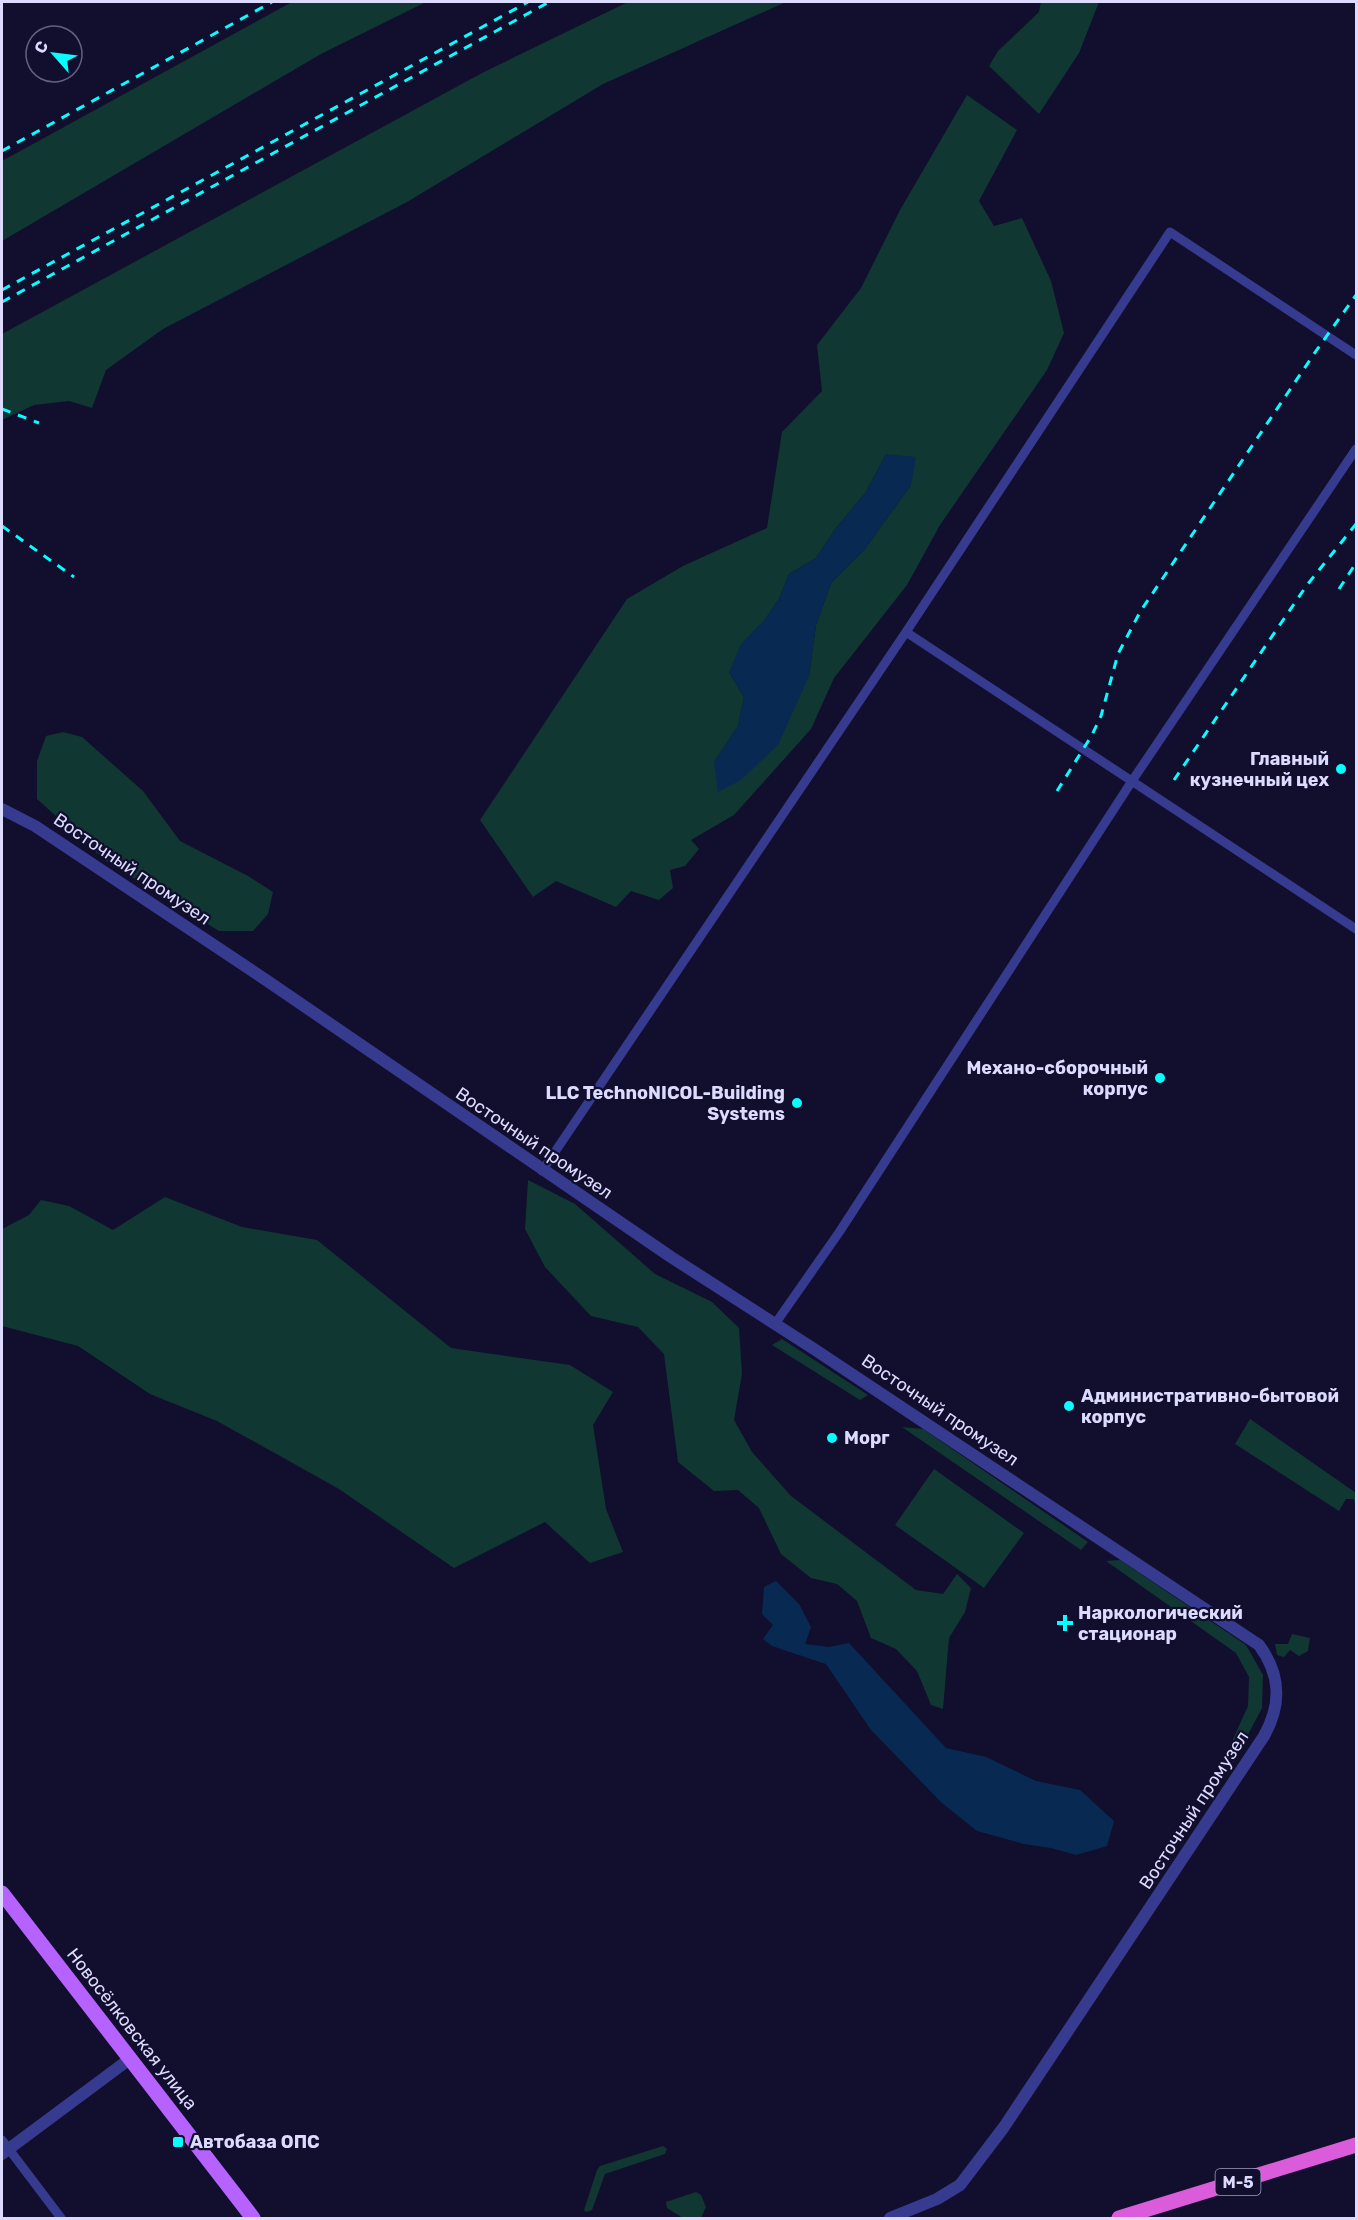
<svg xmlns="http://www.w3.org/2000/svg" width="1358" height="2220" viewBox="0 0 1358 2220" font-family="Rubik,sans-serif">
  <style>
    .green { fill: #113732; fill-rule: evenodd }
    .water { fill: #082a52 }
    .lines { fill: none; stroke-linecap: round; stroke-linejoin: round }
    .minor { stroke: #363b8f; stroke-width: 9 }
    .tertiary { stroke: #363b8f; stroke-width: 12 }
    .primary { stroke: #b662ff; stroke-width: 15 }
    .trunk { stroke: #da5cda; stroke-width: 15 }
    .rail { stroke: #07fdff; stroke-width: 3; stroke-dasharray: 9 8; stroke-linecap: butt }
    .poi-dot { fill: #07fdff; stroke: #110f2d; stroke-width: 2 }
    .labels { text-anchor: middle; stroke-width: 4.5; stroke-linejoin: round; paint-order: stroke }
    .shield { fill: #110f2d; stroke: #9f9ec0; stroke-width: 1.5 }
    .shield-label { font-size: 16px; font-weight: bold; fill: #dcdbff }
    .poi-label { font-size: 18px; font-weight: bold; fill: #dcdbff; stroke: #110f2d; text-anchor: start }
    .street-label { font-size: 18px; fill: #dcdbff; stroke: #110f2d }
  </style>
  <rect width="100%" height="100%" fill="#110f2d"/>
  <path class="green" d="M292 2H426L321 54 2 241V161Z
    M628 2H786L603 84 407 202 163 329 106 370 92 408 69 401 34 405 2 420V334L482 73Z
    M1041 2H1099L1079 53 1039 114 989 66 998 51 1039 12Z
    M967 95 1017 130 979 201 994 226 1022 218 1051 281 1064 333 1047 370 940 525 907 585 834 678 811 729 734 815 691 840 699 849 685 866 670 870 673 888 659 900 631 891 616 907 556 881 533 897 480 820 627 599 683 566 767 528 782 432 822 391 817 345 861 288 900 210ZM886 454 911 485 864 550 831 583 816 625 809 676 799 694 714 762 738 726 744 697 729 672 779 599 789 574 816 558 836 528 866 492Z
    M63 732 82 737 143 791 180 841 248 876 273 892 268 914 253 931H219L106 861 37 799V761L46 736Z
    M528 1180 575 1204 655 1274 712 1302 739 1328 742 1374 734 1420 752 1452 791 1496 916 1590 943 1594 957 1574 971 1588 965 1612 949 1638 943 1709 931 1705 917 1671 896 1649 871 1638 857 1601 837 1584 811 1578 781 1554 759 1508 738 1490 714 1491 678 1462 664 1354 638 1327 591 1316 545 1267 525 1229Z
    M165 1197 242 1227 317 1240 451 1348 570 1365 613 1392 593 1425 606 1509 623 1552 590 1563 545 1522 454 1568 339 1489 217 1421 150 1394 78 1346 2 1326V1229L29 1215 41 1200 69 1206 113 1230Z
    M782 1339 868 1395 860 1400 772 1345Z
    M1250 1419 1356 1493V1508L1354 1499H1346L1339 1511 1235 1444Z
    M902 1427 923 1429 1088 1542 1081 1550Z
    M934 1469 1024 1533 984 1588 895 1525Z
    M1120 1560 1246 1645 1263 1675 1262 1708 1233 1763V1739L1248 1706 1249 1677 1236 1653 1106 1561Z
    M1292 1634 1310 1638 1308 1651 1299 1656 1290 1650 1284 1657 1277 1655 1275 1644H1288Z
    M663 2146 667 2149 665 2154 605 2174 592 2210 586 2212 584 2210 597 2170 600 2166Z
    M696 2192 701 2195 706 2207 701 2218H683L667 2208 666 2202Z"/>
  <path class="water" d="M886 454 916 457 911 485 864 550 831 583 816 625 809 676 778 745 741 780 718 792 714 762 738 726 744 697 729 672 741 644 765 619 779 599 789 574 816 558 836 528 866 492Z
    M776 1581 799 1604 811 1627 805 1644 829 1647 849 1643 946 1748 986 1757 1036 1781 1080 1790 1114 1821 1107 1846 1076 1855 1051 1848 1024 1844 977 1831 942 1803 871 1730 826 1664 772 1646 763 1639 773 1625 762 1614 764 1587Z"/>
  <g class="lines">
    <path class="minor" d="M906 632 1356 929
      M542 1171 906 632 1170 232 1356 355
      M775 1324 840 1231 1132 781 1356 449
      M2 2140 61 2218"/>
    <path class="tertiary" d="M2 809 35 826 266 980 671 1257 814 1349 1259 1645C1281 1675 1282 1704 1264 1736L1004 2127 960 2185 937 2199 890 2218
      M2 2154 131 2058"/>
    <path class="primary" d="M2 1893 253 2218"/>
    <path class="trunk" d="M1119 2218 1356 2145"/>
    <path class="rail" d="M2 151 272 2
      M2 290 528 2
      M2 302 549 2
      M2 409 39 423
      M2 526 74 577
      M1339 589 1356 563
      M1174 780 1307 585 1356 524
      M1057 791 1092 735 1101 716 1118 654 1140 612 1316 351 1356 295"/>
  </g>
  <g class="poi-dot">
    <circle cx="1341" cy="769" r="6"/>
    <circle cx="1160" cy="1078" r="6"/>
    <circle cx="797" cy="1103" r="6"/>
    <circle cx="1069" cy="1406" r="6"/>
    <circle cx="832" cy="1438" r="6"/>
    <path d="M1062 1614h6v6h6v6h-6v6h-6v-6h-6v-6h6z"/>
    <rect x="172" y="2136" width="12" height="12" rx="3"/>
  </g>
  <g class="labels">
    <rect class="shield" x="1215.5" y="2169" width="45" height="26" rx="4.5"/>
    <g class="shield-label">
      <text x="1238" y="2188">М-5</text>
    </g>
    <g class="poi-label">
      <text x="1329" y="765" text-anchor="end">Главный<tspan x="1329" dy="21">кузнечный цех</tspan></text>
      <text x="1148" y="1074" text-anchor="end">Механо-сборочный<tspan x="1148" dy="21">корпус</tspan></text>
      <text x="785" y="1099" text-anchor="end">LLC TechnoNICOL-Building<tspan x="785" dy="21">Systems</tspan></text>
      <text x="1081" y="1402">Административно-бытовой<tspan x="1081" dy="21">корпус</tspan></text>
      <text x="844" y="1444">Морг</text>
      <text x="1078" y="1619">Наркологический<tspan x="1078" dy="21">стационар</tspan></text>
      <text x="190" y="2148">Автобаза ОПС</text>
    </g>
    <g class="street-label">
      <text transform="translate(132 869) rotate(34)" y="6">Восточный промузел</text>
      <text transform="translate(534 1143) rotate(34)" y="6">Восточный промузел</text>
      <text transform="translate(940 1410) rotate(34)" y="6">Восточный промузел</text>
      <text transform="translate(1194 1810) rotate(-57)" y="6">Восточный промузел</text>
      <text transform="translate(132 2029) rotate(52)" y="6">Новосёлковская улица</text>
    </g>
  </g>
  <rect width="1358" height="2220" fill="none" stroke="#dcdbff" stroke-width="6"/>
  <g transform="translate(54 54) rotate(298)"><circle r="28" fill="#110f2d" stroke="#626181" stroke-width="1.5"/>
  <path d="M0-4.5L10 22L0 15L-10 22Z" fill="#07fdff"/>
  <text y="-9" font-size="16" font-weight="bold" text-anchor="middle" fill="#dcdbff">С</text>
  </g>
</svg>
